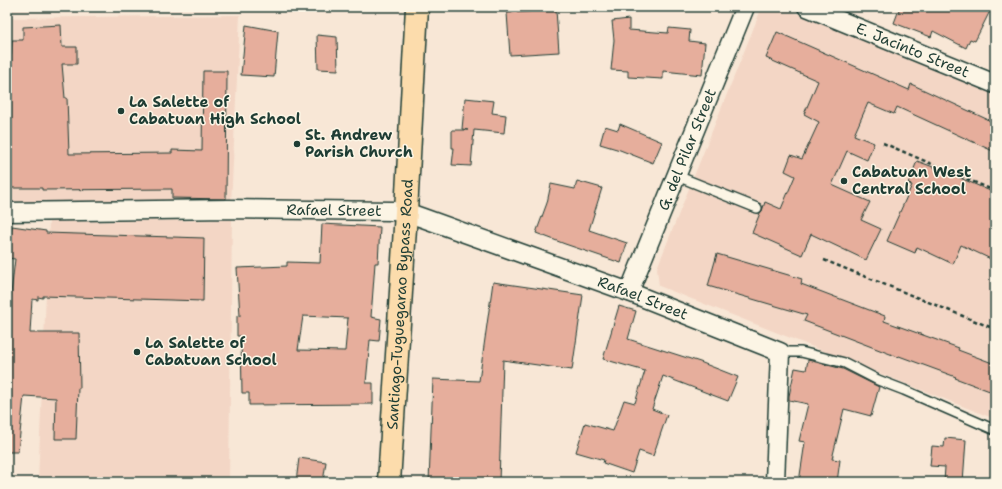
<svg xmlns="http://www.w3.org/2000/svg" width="1002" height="489" viewBox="0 0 1002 489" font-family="'Shantell Sans',sans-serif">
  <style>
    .built { fill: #f3d6c5 }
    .building { fill: #e6ae9c; stroke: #1f3d34; fill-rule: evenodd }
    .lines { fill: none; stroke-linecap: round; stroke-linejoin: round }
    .service-casing { stroke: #1f3d34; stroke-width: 12 }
    .minor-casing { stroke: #1f3d34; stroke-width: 21 }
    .trunk-casing { stroke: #1f3d34; stroke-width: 25 }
    .path { stroke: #1f3d34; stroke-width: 2.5; stroke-dasharray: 4 3; stroke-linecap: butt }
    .service { stroke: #fcf5e5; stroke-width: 9 }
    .minor { stroke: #fcf5e5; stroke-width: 18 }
    .trunk { stroke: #fcdcac; stroke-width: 22 }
    .poi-dot { fill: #1f3d34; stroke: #fcf5e5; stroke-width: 1.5 }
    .labels { text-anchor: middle; stroke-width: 3; stroke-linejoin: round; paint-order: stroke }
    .street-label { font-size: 15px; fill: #1f3d34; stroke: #fcf5e5 }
    .poi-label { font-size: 15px; font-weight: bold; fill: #1f3d34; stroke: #fcf5e5; text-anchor: start }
  </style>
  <rect width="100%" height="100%" fill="#f8e7d6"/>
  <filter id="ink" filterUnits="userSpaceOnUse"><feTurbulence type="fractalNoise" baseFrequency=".025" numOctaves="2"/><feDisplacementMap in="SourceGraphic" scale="8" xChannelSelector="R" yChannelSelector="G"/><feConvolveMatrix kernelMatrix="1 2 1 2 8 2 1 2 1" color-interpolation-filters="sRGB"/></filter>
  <g filter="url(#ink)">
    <path class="built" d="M762 7H781L995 93V419L659 286 657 268Z
      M240 15 231 204 7 205V18Z
      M232 220 229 482H38L49 222Z"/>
    <path class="building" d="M900 7H992L975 41 970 39 966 48 933 31 931 37 894 23Z
      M556 10 559 52 510 55 507 13Z
      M629 19V30L668 33 669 28 690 30 689 41 705 43 702 75 663 71V79L628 77V71L611 70 614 40 612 21Z
      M61 25 62 47H77V64H62L65 98H67L69 154 172 153V150L202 151 203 71H227L226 199 172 198V189L42 190V188H7V55H11L12 40H23V27Z
      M246 25 278 31 274 77 241 75Z
      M777 32 909 90 911 84 995 123V152L897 107 894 114 868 103 854 135 874 143 867 160 847 151 832 185 870 202 861 220 881 229 866 260 811 234 802 255 752 233 760 213 762 211 765 202 781 209 795 176 785 171 791 155 802 159 819 122 804 114 818 81 766 58Z
      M317 35 337 37 338 70 318 69Z
      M465 98 494 101 492 113 506 115 504 133 474 130 471 166 452 165 454 148H452V130H468L462 129Z
      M620 124 662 142 653 163 620 150 600 144 605 126 618 130Z
      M917 161 944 171 995 193V261L961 245 953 264 917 247 915 253 887 241 912 185 908 184Z
      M577 181 602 188 589 230 627 243 621 263 565 244 536 233 547 203 551 184 575 189Z
      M322 224 380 227 378 263H375L371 317 381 319 379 341 370 340 366 383H373V404L249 405V393H242L241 336H237V316H240L237 268 287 266V262L320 263ZM303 316 348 318 345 351 298 350Z
      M12 226 46 231V233L204 238 203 301 43 296V298L38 297V300L32 299 30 333H79L80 388H78L76 439H55L56 398 24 396 18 452H7V302H10L15 259 7 258Z
      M717 254 802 279 801 284 885 316 884 321 959 348 958 350 995 364V393L955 378 956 377 899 356 898 357 804 321 807 315 708 286Z
      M493 282 583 295 572 370 503 360 499 482H429L433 379 479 381Z
      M619 306 636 311 628 339 700 362 738 377 728 401 663 376 652 409 667 415 653 456 639 451 632 473 603 463 604 460 576 452 585 423 613 431 624 400 635 403 645 371 603 359Z
      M808 360 843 369 879 387 871 416 844 409 832 459 840 460 837 482H799L805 442 799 441 808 404 789 400V396L795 368 806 370Z
      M945 438 966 440 963 482H944L945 467 930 466 932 446 944 447Z
      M299 458 326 462 323 482H296Z"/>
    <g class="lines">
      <g class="service-casing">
        <path id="service" d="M677 176 757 208
          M780 352H801L845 363 878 380 904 390 995 430"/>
      </g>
      <g class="minor-casing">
        <g id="minor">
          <path id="s1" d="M807 7 995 84"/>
          <path id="s2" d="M7 212 229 209 393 211 406 212 423 218 629 292 780 352 775 482"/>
          <path id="s3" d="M629 292 745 7"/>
        </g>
      </g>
      <g class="trunk-casing">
        <g id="trunk">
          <path id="s4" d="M389 482 406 212 417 7"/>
        </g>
      </g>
      <path class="path" d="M883 143 995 191
        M824 260 995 329"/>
      <use href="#service" class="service"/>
      <use href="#minor" class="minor"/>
      <use href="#trunk" class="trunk"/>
    </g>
  </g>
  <g class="poi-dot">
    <circle cx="121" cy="111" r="4"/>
    <circle cx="297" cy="144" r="4"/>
    <circle cx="844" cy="181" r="4"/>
    <circle cx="137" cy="352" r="4"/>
  </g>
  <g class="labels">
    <g class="street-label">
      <text dy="5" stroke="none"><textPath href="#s1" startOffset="114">E. Jacinto Street</textPath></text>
      <text dy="5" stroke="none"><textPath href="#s3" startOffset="154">G. del Pilar Street</textPath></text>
      <text dy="5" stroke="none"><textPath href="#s2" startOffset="327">Rafael Street</textPath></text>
      <text dy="5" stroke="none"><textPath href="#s2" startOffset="651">Rafael Street</textPath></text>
      <text dy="5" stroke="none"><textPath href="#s4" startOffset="178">Santiago-Tuguegarao Bypass Road</textPath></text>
    </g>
    <g class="poi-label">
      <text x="129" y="107">La Salette of<tspan x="129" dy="17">Cabatuan High School</tspan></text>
      <text x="305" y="140">St. Andrew<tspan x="305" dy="17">Parish Church</tspan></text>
      <text x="852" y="177">Cabatuan West<tspan x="852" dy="17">Central School</tspan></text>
      <text x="145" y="348">La Salette of<tspan x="145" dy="17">Cabatuan School</tspan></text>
    </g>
  </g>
  <rect width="1002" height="489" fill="none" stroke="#fcf5e5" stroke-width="24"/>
  <rect x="12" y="12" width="978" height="465" fill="none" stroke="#1f3d34" stroke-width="1.5" filter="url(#ink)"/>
</svg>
